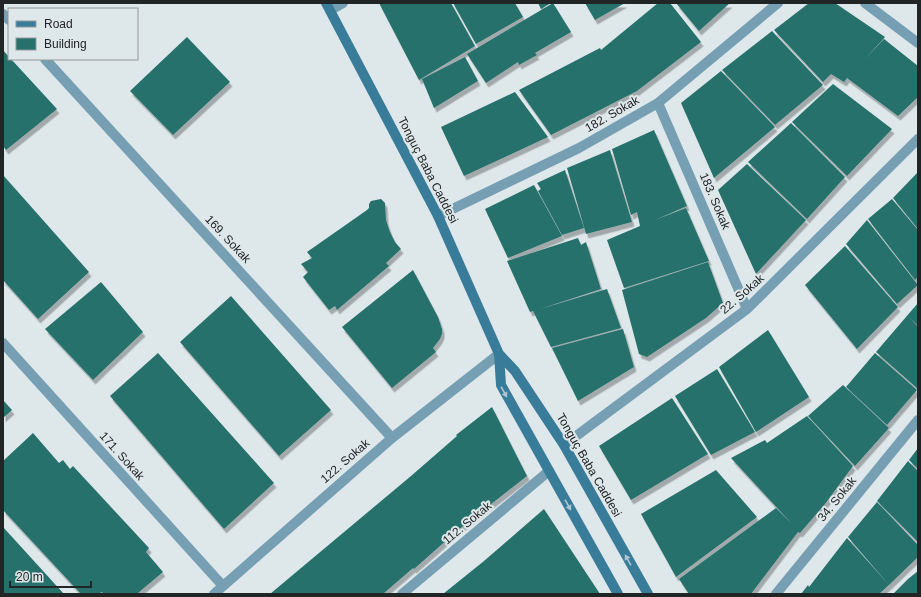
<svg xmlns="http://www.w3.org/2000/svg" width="921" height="597" viewBox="0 0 921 597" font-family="Arial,sans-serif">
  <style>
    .building { fill: #27716c; filter: url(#shadow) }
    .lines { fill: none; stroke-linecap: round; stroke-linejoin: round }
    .street { stroke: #769fb3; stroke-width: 10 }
    .secondary { stroke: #397c9a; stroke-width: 10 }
    .oneway { fill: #acc7d1 }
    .labels { text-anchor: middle; stroke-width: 4; stroke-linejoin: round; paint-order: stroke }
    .street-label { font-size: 12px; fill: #222526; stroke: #dee7e9 }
  </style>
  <defs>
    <filter id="shadow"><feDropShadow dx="2.5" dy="4.5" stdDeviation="0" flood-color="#0004"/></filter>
  </defs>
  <rect width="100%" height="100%" fill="#dee7e9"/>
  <path class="building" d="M379 3H451L475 46 419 80Z
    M453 3H515L523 17 476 44Z
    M538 3H551L541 9Z
    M553 3 571 32 535 53 537 55 519 65 518 62 486 83 467 54Z
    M585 3H625L595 20Z
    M658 3H670L701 42 637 91 551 135 519 90 600 48 601 50Z
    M676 3H730L699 31Z
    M809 3H835L885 37 864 60 884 39 918 66V97L898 116 847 78 844 82 831 74 823 82 774 30Z
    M772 31 823 85 775 125 722 70Z
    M187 37 230 82 173 135 130 91Z
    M3 50 9 57V59H11L57 109 6 150 3 146Z
    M465 57 478 81 434 108 422 79Z
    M721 71 775 127 714 178 681 103Z
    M833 84 892 129 847 176 792 122Z
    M515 92 548 137 464 176 441 127Z
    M791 123 845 177 807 219 748 162Z
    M654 130 687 206 655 220 686 208 709 261 624 288 607 240 640 226 637 212 631 215 612 149Z
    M610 150 632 222 586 234 567 168Z
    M747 164 806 220 756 274 718 190Z
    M565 170 584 228 562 235 538 191 541 189 537 183Z
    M918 172V229L893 198Z
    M3 175 89 272 38 319 3 280Z
    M534 185 562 236 508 258 485 209Z
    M381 199 385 203 386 220 390 232 395 242 401 249 386 263 389 266 337 310 335 306 329 310 303 277 308 272 301 264 312 258 307 252 367 210 369 208V204L371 201Z
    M892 199 918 230V277L915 280 868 219Z
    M867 220 918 285 897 304 846 244Z
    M578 238 581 245 586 242 601 289 540 309 607 289 621 328 551 347 533 311 530 312 507 261Z
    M845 246 898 307 857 349 805 285Z
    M708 262 723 303 706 318 647 357 639 354 622 290Z
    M413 270 438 317 442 329V334L440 339 433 348 436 352 392 388 342 327Z
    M101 282 143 332 93 380 45 329Z
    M231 296 331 410 279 456 180 342Z
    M918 303V326L909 317 918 327V389L876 352Z
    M623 329 634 367 578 401 552 348Z
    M768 330 809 397 756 432 719 367Z
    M158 353 274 483 224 529 110 396Z
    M875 353 917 390 887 425 846 387Z
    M717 369 755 432 711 455 675 396Z
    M843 385 889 428 855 466 808 416Z
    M672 398 708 454 631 500 599 446Z
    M3 400 12 410 3 418Z
    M492 407 527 476 458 530 414 569 413 568 383 594H270L411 476 457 436 456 435Z
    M807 416 853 466 825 504 800 533 798 532 751 594H689L679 579 776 508 792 524 731 458 765 440 767 443Z
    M33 433 59 463 63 460 70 469 73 466 149 548 146 552 163 572 138 593 139 594H104L102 592 97 594H81L3 510V461Z
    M918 448V469L909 460Z
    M908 461 918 471V542L877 501Z
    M716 470 757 517 676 577 641 514Z
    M877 502 918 545V557L889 585 848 537Z
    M544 509 600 594H443L484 561Z
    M3 527 64 594H3Z
    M847 538 889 585 879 594H801L808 585 809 587Z
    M918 571V594H893L908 579Z"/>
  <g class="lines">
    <path class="street" d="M865 3 918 43
      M331 10 343 3
      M3 14 9 20
      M45 59 392 438
      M658 103 747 309
      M438 216 579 148 658 103 778 3
      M3 343 223 586
      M564 445 747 309 918 139
      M214 594 392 438 499 354
      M402 594 549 471
      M776 594 918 420"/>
    <path class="secondary" d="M326 3 438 216 499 354 515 371 564 445 648 594
      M499 354 501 385 618 594"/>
  </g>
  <defs><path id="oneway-solid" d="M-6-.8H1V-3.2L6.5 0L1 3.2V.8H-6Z"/></defs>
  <g class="oneway">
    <use href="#oneway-solid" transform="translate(504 392) rotate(61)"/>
    <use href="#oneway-solid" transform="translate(568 505) rotate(61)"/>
    <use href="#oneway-solid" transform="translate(628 560) rotate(-119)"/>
  </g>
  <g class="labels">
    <g class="street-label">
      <text transform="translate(612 114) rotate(-30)" y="4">182. Sokak</text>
      <text transform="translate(428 170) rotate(63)" y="4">Tonguç Baba Caddesi</text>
      <text transform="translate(715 201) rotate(67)" y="4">183. Sokak</text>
      <text transform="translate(228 239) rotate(47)" y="4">169. Sokak</text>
      <text transform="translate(742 294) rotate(-41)" y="4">22. Sokak</text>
      <text transform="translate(122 456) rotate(48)" y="4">171. Sokak</text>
      <text transform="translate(345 461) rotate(-41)" y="4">122. Sokak</text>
      <text transform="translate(589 465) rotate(60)" y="4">Tonguç Baba Caddesi</text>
      <text transform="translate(837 499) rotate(-51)" y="4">34. Sokak</text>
      <text transform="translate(467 523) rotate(-40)" y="4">112. Sokak</text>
    </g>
  </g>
  <rect width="921" height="597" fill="none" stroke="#222526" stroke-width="8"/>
  <rect x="8" y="8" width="130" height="52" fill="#dee7e9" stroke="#93999b"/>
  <rect x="16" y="21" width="20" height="6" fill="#397c9a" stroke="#93999b"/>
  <text x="44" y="28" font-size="12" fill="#222526">Road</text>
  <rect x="16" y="38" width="20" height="12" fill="#27716c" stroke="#93999b"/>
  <text x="44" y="48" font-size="12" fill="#222526">Building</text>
  <path d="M10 581v6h81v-6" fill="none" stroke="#222526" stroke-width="2"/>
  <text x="16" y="581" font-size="12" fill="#222526" stroke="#dee7e9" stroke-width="3" paint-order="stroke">20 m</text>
</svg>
